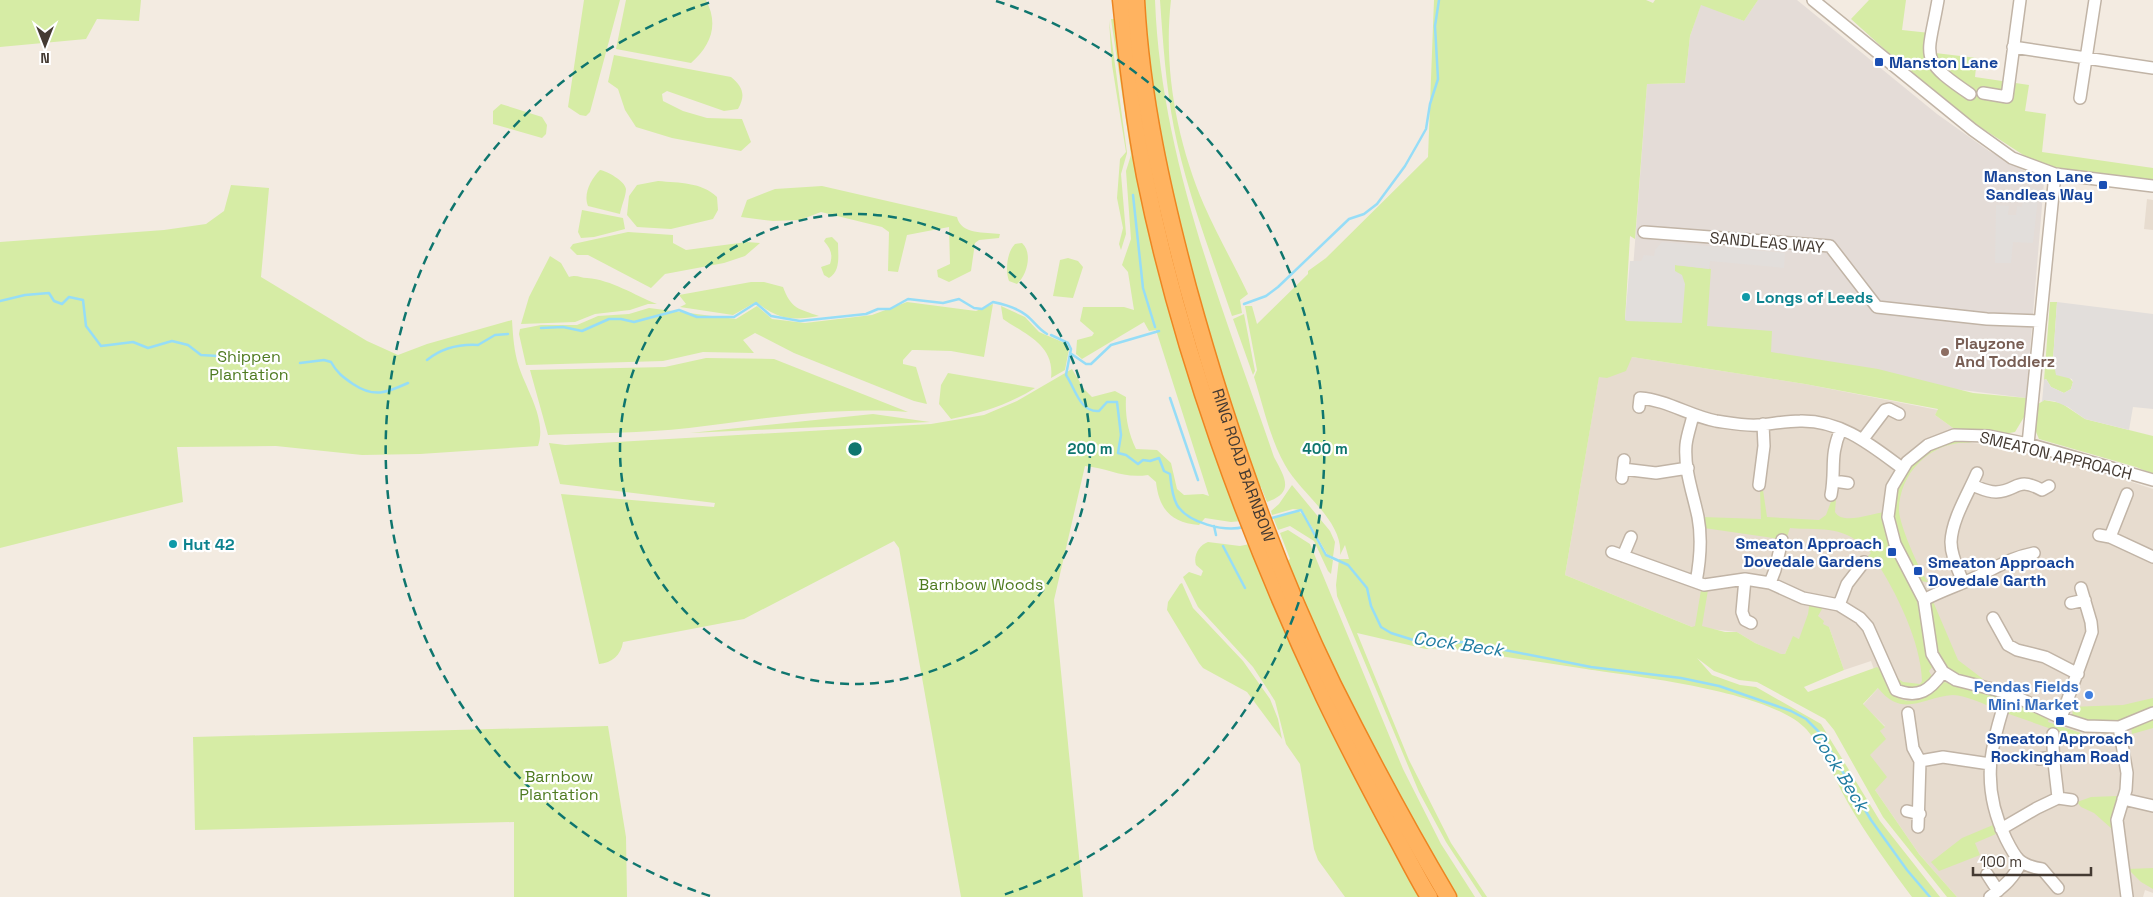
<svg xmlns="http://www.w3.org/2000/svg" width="2153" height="897" viewBox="0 0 2153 897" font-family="'Space Grotesk',sans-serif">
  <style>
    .residential { fill: #e7dccf }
    .industrial { fill: #e4dcd7 }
    .green { fill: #d6eca5 }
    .parking { fill: #e2dedb }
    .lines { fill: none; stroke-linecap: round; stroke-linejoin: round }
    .stream { stroke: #96ddf7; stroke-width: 2.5 }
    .minor-casing { stroke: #c1b4a6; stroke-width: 14 }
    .highway-casing { stroke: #ed8521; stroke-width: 19 }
    .minor { stroke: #fff; stroke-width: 11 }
    .highway { stroke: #ffb360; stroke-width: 16 }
    .ring { fill: none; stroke: #0f766e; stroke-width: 2.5; stroke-dasharray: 9 6 }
    .transit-dot { fill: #1a4fb4; stroke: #fff; stroke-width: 2 }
    .culture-dot { fill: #0f9aa8; stroke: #fff; stroke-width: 2 }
    .education-dot { fill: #8d6e63; stroke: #fff; stroke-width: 2 }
    .shop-dot { fill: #3f7fe0; stroke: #fff; stroke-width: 2 }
    .labels { text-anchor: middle; stroke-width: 4.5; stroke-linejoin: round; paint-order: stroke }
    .transit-label { font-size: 16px; font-weight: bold; fill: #164399; stroke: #fff; text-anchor: start }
    .street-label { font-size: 16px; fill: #443a32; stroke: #fff }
    .culture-label { font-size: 16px; font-weight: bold; fill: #0d838f; stroke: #fff; text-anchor: start }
    .education-label { font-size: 16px; font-weight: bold; fill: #785e54; stroke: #fff; text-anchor: start }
    .park-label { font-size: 16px; fill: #4f7b20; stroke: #fff }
    .shop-label { font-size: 16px; font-weight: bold; fill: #366cbe; stroke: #fff; text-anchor: end }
    .water-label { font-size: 18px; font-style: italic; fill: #1f7ca1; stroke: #fff }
    .centre { fill: #0f766e; stroke: #fff; stroke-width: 2.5 }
    .ring-label { font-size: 15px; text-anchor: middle; font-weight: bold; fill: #0f766e; stroke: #fff; stroke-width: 4.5; stroke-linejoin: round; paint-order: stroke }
  </style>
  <rect width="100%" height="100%" fill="#f3ebe1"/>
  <path class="residential" d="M2147 199 2153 200V230L2144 229Z
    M1632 357 1805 384 1938 410 1935 415 1953 428 1960 442 1984 444 2053 459 2095 470 2153 489V893L2145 890 2143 897H1957L1919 854 1875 790 1869 755 1880 731 1885 726 1863 705 1880 686 1871 661 1844 670 1829 627 1799 639 1793 637 1785 654H1780L1755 643 1737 632 1692 627 1565 575 1599 376Z"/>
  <path class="industrial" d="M1758 0H1797L1937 114 1989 151 2044 182 2026 398 1627 348 1647 84 1685 83 1690 36 1701 4 1744 21Z"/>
  <path class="green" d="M0 0H141L139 21 97 19 86 39 0 47Z
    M584 0H620L590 112 586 116 580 115 568 107Z
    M626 0H706C719 25 711 45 691 63L616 49Z
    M1140 0H1155C1161 160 1223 308 1274 457 1285 478 1295 492 1267 502L1261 487 1257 488 1202 324 1161 161Z
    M1160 0H1171C1163 68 1177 142 1204 205 1217 235 1234 264 1248 294L1240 300 1242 313 1232 316C1211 254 1187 193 1174 128 1166 86 1163 43 1160 0Z
    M1434 0H1646L1653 3 1655 0H1758L1744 21 1701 5 1690 36 1685 83 1647 84 1635 239 1630 236 1625 320 1675 271V265L1711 269 1707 326 1772 331 1771 352 1878 369 1973 393 2026 398 2024 417 2015 432 2004 434 1953 428 1935 415 1938 409 1805 384 1632 357 1626 371 1607 378 1599 377 1565 575 1692 627 1695 626 1702 584H1709L1702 626 1725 632H1737L1755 643 1781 654H1785L1793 636 1799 639 1808 614 1810 600 1826 602 1818 616 1824 621 1823 624 1829 627 1844 670 1804 687 1808 692 1877 667C1891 676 1887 709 1921 699 1931 696 1935 686 1944 682L1993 693 1999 702 1997 709C1985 705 1966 695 1953 695 1922 697 1903 719 1878 688L1863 704 1885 727 1880 731 1886 739 1870 755 1887 777 1875 790 1919 854 1957 897H1947L1883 817 1834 730 1825 719 1757 682 1739 680 1714 671 1697 658 1712 675 1740 685 1756 687 1821 724 1880 821 1940 897H1912C1889 866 1867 836 1848 803 1834 779 1825 751 1807 730 1772 691 1638 677 1586 669 1540 662 1494 655 1447 648L1426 649 1357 633 1409 760 1451 843 1487 897H1482L1446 842 1419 792 1337 596 1336 585 1339 559H1349L1345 545 1340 555C1344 521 1300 493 1285 465 1270 439 1263 405 1254 377L1257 370 1245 306H1252L1257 324 1308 274V271L1326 258 1428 157Z
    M1869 0H1906L1902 30 1930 33 1927 52 1977 58 1975 77 2029 85 2025 111 2046 114 2042 152 2153 168V181L2067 171 2028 158 1977 125 1914 76 1851 19Z
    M1111 19H1115L1241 521 1231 522 1205 518 1199 525C1171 523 1159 509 1156 482L1148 475C1123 479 1108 468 1085 466L1054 600 1083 897H961L899 548 894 541 744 619 623 642C621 655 612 663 599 664L561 494 714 507 715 503 560 484 549 443 565 445 931 424 984 415 1017 401 1072 369 1084 389 1092 397 1115 391 1126 397C1125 416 1128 432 1136 449L1157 450 1171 463 1177 489 1184 495 1203 494 1209 496 1156 330 1149 331 1144 322 1082 359 1076 354 1077 340 1092 336 1094 333 1080 321 1083 307H1124L1134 310 1128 272 1122 265 1131 239 1126 171 1131 155Z
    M1109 20 1127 153 1121 174 1126 234 1121 250 1119 244 1123 228 1117 198 1120 159 1126 152 1112 65Z
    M614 55 731 77C743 87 746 95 738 109L724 111 667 91 662 94 663 101 683 111 707 118 742 119 751 142 741 151 672 138 636 127 625 110 618 89 608 82Z
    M501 104 542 117 547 125 546 134 542 138 493 124V111Z
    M600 170C607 171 625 181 626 189 626 196 621 207 620 214L588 206C583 194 591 179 600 170Z
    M658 181C680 183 701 182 717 197L718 210 713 219 671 229 637 227 627 215 629 196 637 185Z
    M231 185 269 188 261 277 367 341 398 355 427 344 512 320C513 336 514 352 519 367 527 391 547 420 538 446L420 454 362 455 276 446 177 447 183 502 0 548V242L164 230 206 224 224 211Z
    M822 186 957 217C961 235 985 232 1000 234L999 238 979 240 975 243 971 271 949 282 938 277 937 270 950 264 949 227 907 235 898 272 888 271 889 232 882 227 821 212 800 220 773 221 741 217 747 200 775 189Z
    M582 210 623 218 625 229 594 237 581 238 578 232Z
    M628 232 673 235V243L686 250 747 242 760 243 745 256 724 263 665 274 651 288 588 255H577L570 248 573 244Z
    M832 237 838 243C838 255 841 271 829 278L824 275 821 267 830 264C833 255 831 249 824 241L826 238Z
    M1022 243C1033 253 1027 275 1017 284L1009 281C1005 270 1007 252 1015 244Z
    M550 256 561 263 569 277C577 274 580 278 587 278 612 280 634 295 657 304H648L630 310 595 314 575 322 521 324 529 297Z
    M1068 258 1078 261 1083 267 1073 298 1053 296 1060 260Z
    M751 282H764L783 287C791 309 799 309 819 316 791 321 778 319 756 302L733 315 680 307 686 304 679 295Z
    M907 302 976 311 993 304 984 357 951 351 917 350H912L903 360V364L916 367 927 404 914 401 794 353 755 333 743 340 754 353 703 352 663 361 526 365 519 334 520 329 541 325H577L598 316 629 314 649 308 736 319 757 306 772 319 805 323 872 315Z
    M2050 302H2057L2053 360 2073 382 2071 389 2064 393 2051 387 2046 379 2044 380Z
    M1001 306 1025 317 1039 332 1067 344 1069 349 1065 370 1051 378C1055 345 1026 335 1003 319Z
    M1244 314 1255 371 1253 375 1233 319Z
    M706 358 774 359 908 412C834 406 762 419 689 428 642 433 595 433 548 435L530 370 665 367Z
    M948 373 1035 388C1008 405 982 413 951 419L939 404 941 385Z
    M2044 400 2061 403 2085 419 2153 436V474L2136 467 2039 439 2034 427 2037 405Z
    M873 414 930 422 690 433Z
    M1959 439 1972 443C1934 439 1899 471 1899 510 1899 524 1919 570 1928 582L1919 581C1910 563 1896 545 1892 525 1887 499 1904 458 1930 447 1939 443 1950 441 1959 439Z
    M1292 485 1330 531 1335 542 1333 557 1327 554 1302 510 1293 509 1272 515 1271 511 1279 504Z
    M1760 489 1763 490 1767 517 1819 520 1826 515 1832 499H1836L1835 512C1842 525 1871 514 1884 512L1916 595 1927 655 1932 667 1929 671 1932 677 1924 688 1903 690 1893 675 1903 682 1920 684 1922 681C1921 642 1896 591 1874 558L1869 563 1865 559 1871 553C1843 524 1826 531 1790 528L1786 540 1704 528 1702 517 1761 519Z
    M1297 511C1312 515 1315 552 1333 560L1331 574 1328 571 1314 541 1290 526 1278 530 1273 517Z
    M1288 530 1310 544 1403 769 1441 844 1475 897H1453L1332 669 1287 561 1290 559 1280 533Z
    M1208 542 1240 546 1250 544 1342 753 1350 757 1427 897H1345L1318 860 1314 849 1300 764 1286 744 1275 701 1253 667 1198 607 1183 577 1189 572 1201 576 1203 571 1196 565C1193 556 1199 545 1208 542Z
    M1182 583 1193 608 1243 661 1270 699 1278 719 1282 739 1247 692 1203 668 1199 663 1167 610 1168 602 1180 584Z
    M1932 599 1958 660 1983 679C1931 681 1935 645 1929 605Z
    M2153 698V707C2127 721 2101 728 2072 716L2073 710 2069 707 2123 705Z
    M2020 702 2050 716 2048 722 2081 733 2080 739 2006 713 2008 707Z
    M2153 717V728L2132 734 2131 727Z
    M608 726 626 837 627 897H514V822L195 830 193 737Z
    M2118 796 2113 812 2112 829 2094 813 2081 807 2077 802 2091 797Z
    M1993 825 1996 834 1975 843 1980 855 1939 871 1931 862 1962 838Z
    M2153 868V889L2141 882 2128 869Z"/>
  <path class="parking" d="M2024 187 2039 189 2033 243 2013 242 2011 263H1995L1996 205 2009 206 2008 215H2016L2017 206 2022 207Z
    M1662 242 1785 253 1784 268 1710 261 1709 269 1675 265V271L1682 275 1685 284 1682 323 1627 321 1625 320 1630 261H1641L1644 255 1654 256 1655 250Z
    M2057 302 2153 314V409L2133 407 2129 430 2085 419 2068 407 2054 401 2044 400 2042 402 2044 380 2046 379 2051 387 2064 393 2071 389 2073 382 2072 379 2056 375 2053 360Z"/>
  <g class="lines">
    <path class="stream" d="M1133 195 1143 288 1155 327
      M0 301 25 295 49 293 54 301 62 304 69 297 83 300 86 326 101 346 133 342 148 348 172 341 188 345 201 355 252 358
      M1244 304 1266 296 1278 287 1349 219 1364 214 1377 204 1405 166 1417 145 1426 129 1430 104 1438 79 1435 26 1439 0
      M541 328 563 327 582 331 609 319H621L634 322 679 310 697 317H734L756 303 771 316 800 321 866 314 878 309H890L908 299 943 303 959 299 974 308 982 309 993 302C1003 304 1017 308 1026 315 1034 321 1038 329 1047 334
      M1051 335 1068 343 1071 349 1066 375C1075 388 1080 413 1099 411L1107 402H1117L1121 435 1118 453 1126 455 1138 464 1143 460 1150 461 1159 458 1164 471 1170 474C1171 484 1172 496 1177 505 1188 523 1224 532 1244 527
      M1070 353 1086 364H1091L1111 345 1159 331
      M427 360C442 348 460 344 478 345L495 335 508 334
      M300 363 324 360 331 362C337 373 343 377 353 384 374 398 386 393 408 383
      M1170 398 1198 480
      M1268 519 1301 510 1326 555 1348 565 1367 588 1371 606 1381 627 1391 633 1423 643 1464 642 1591 667 1681 678 1719 686 1791 711 1806 719 1820 733 1871 820 1907 870 1930 897
      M1214 526 1216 535
      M1223 546 1245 588"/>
    <g class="minor-casing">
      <path id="minor" d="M1813 0 1973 130 2012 158 2055 174 2153 186
        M1938 0C1928 59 1917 58 1970 94
        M2013 47 2153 68
        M1983 93 2007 97 2020 0
        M2080 98 2095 0
        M1644 232 1830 246 1877 307 1987 319 2040 321
        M1639 407 1640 398C1667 400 1690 416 1716 421 1730 423 1745 426 1758 425 1772 424 1786 421 1800 421 1841 420 1871 445 1902 468
        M1693 415C1691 425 1687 435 1686 445 1684 470 1693 493 1698 517 1702 538 1700 561 1696 582
        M1863 439 1885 410 1889 409 1899 414
        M2028 444 2055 174
        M1623 469 1656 473 1688 468
        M1622 478 1624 460
        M2153 480 2028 444 1989 436 1954 435 1928 445 1907 462 1892 487 1888 517 1895 544 1924 600 1932 654 1943 672 1956 680 2008 693 2061 718 2086 726 2119 727 2153 713
        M1834 481 1848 483
        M1759 485 1764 446 1763 424
        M1972 485C1980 488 1987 492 1996 492 2018 491 2016 476 2042 490L2049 486
        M1831 495C1836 468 1829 457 1841 429
        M2099 535 2110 537 2153 557
        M2110 537 2127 494
        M1612 552 1704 585 1745 579 1770 583 1803 598 1839 605 1860 618 1868 627 1896 690C1919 699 1930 690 1943 672
        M1623 556 1631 537
        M1745 579 1742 612 1745 620 1751 623
        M1963 582C1958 569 1951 556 1951 542 1952 519 1968 494 1977 473
        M1770 583 1775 570 1782 540
        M1924 600C1940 591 1957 586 1974 578 1996 568 2009 558 2034 553
        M2071 603 2085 600
        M1839 605 1847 584 1864 562
        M1993 618 2008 645 2017 650 2045 657 2078 674
        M2008 693C1990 746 1980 786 2006 839 2016 859 2019 865 2042 869L2058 888
        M1908 713 1913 748 1920 761
        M2061 718 2092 632 2091 622 2081 588
        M2119 727 2127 773 2126 790 2117 820 2127 897
        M2039 759 2052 757
        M2058 798 2072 800
        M2123 799 2153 806
        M1907 811 1920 814
        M1918 827 1920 761 1943 757 1990 764
        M2001 829 2037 808 2058 798C2056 776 2052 756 2053 734
        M1987 874 1998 891
        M1990 897C2004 886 2014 878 2021 862"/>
    </g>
    <g class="highway-casing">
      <g id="highway">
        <path d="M1121 0C1127 59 1134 118 1145 176 1180 351 1248 536 1324 697 1345 741 1367 783 1390 826 1403 849 1415 874 1429 897"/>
        <path id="s1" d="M1136 0C1141 98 1163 194 1188 288 1225 422 1272 560 1333 685 1369 757 1407 828 1448 897"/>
      </g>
    </g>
    <use href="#minor" class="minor"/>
    <use href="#highway" class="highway"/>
  </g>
  <g class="ring">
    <circle cx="855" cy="449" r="235"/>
    <path d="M710 896A470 470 0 0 1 714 1M996 1A470 470 0 0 1 1000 896"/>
  </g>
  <g class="transit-dot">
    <rect x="1874" y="57" width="10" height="10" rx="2.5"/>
    <rect x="2098" y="180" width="10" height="10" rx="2.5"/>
    <rect x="1887" y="547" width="10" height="10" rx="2.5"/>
    <rect x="1913" y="566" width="10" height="10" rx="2.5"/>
    <rect x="2055" y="716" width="10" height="10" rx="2.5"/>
  </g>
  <g class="culture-dot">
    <circle cx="1746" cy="297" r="5"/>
    <circle cx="173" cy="544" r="5"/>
  </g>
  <circle class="education-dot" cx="1945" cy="352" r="5"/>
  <circle class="shop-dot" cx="2089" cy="695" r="5"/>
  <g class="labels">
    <g class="transit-label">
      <text x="1889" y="68">Manston Lane</text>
      <text x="2093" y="182" text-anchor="end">Manston Lane<tspan x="2093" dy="18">Sandleas Way</tspan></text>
      <text x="1882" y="549" text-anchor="end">Smeaton Approach<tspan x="1882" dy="18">Dovedale Gardens</tspan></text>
      <text x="1928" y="568">Smeaton Approach<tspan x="1928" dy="18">Dovedale Garth</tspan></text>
      <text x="2060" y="744" text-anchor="middle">Smeaton Approach<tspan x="2060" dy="18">Rockingham Road</tspan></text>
    </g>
    <g class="street-label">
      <text transform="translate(1767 242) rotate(5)" y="6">SANDLEAS WAY</text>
      <text transform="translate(2056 455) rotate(14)" y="6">SMEATON APPROACH</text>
      <text dy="6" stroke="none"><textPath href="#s1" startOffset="479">RING ROAD BARNBOW</textPath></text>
    </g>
    <g class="culture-label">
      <text x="1756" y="303">Longs of Leeds</text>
      <text x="183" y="550">Hut 42</text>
    </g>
    <g class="education-label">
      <text x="1955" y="349">Playzone<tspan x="1955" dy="18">And Toddlerz</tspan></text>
    </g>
    <g class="park-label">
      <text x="249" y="362">Shippen<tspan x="249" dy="18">Plantation</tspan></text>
      <text x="981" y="590">Barnbow Woods</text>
      <text x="559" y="782">Barnbow<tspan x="559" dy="18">Plantation</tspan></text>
    </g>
    <g class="shop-label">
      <text x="2079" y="692">Pendas Fields<tspan x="2079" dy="18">Mini Market</tspan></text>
    </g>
    <g class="water-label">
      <text transform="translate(1458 644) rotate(8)" y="6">Cock Beck</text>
      <text transform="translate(1840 771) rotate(58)" y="6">Cock Beck</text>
    </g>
  </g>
  <circle cx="855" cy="449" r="8" class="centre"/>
  <g class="ring-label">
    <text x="1090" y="454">200 m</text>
    <text x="1325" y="454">400 m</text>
  </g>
  <g transform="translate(45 45) rotate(180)" stroke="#ffffff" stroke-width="4" paint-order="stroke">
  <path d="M0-4L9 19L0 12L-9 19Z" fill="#443a32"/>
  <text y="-8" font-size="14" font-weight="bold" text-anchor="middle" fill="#443a32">N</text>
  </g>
  <path d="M1973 867v8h118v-8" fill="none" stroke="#443a32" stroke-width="2.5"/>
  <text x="1980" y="867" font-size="15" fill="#443a32" stroke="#ffffff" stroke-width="4" paint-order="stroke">100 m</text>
</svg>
